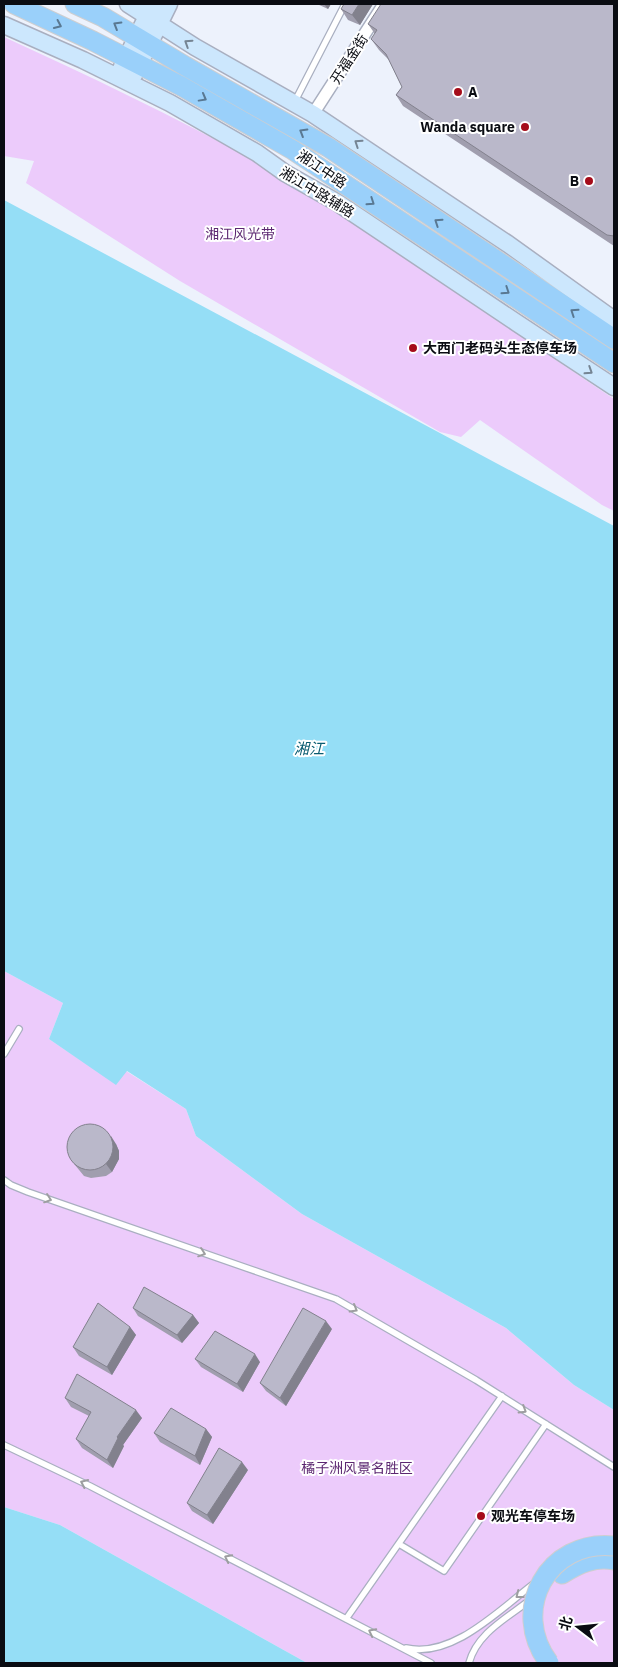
<svg xmlns="http://www.w3.org/2000/svg" width="618" height="1667" viewBox="0 0 618 1667" font-family="'IBM Plex Sans','Noto Sans SC',sans-serif">
  <style>
    .park { fill: #eccbfb }
    .water { fill: #95def6 }
    .lines { fill: none; stroke-linecap: round; stroke-linejoin: round }
    .lane-casing { stroke: #a9afc0; stroke-width: 8 }
    .street-casing { stroke: #a9afc0; stroke-width: 14 }
    .secondary-casing { stroke: #a9afc0; stroke-width: 19 }
    .primary-casing { stroke: #ceced0; stroke-width: 21 }
    .lane { stroke: #fff; stroke-width: 5.5 }
    .street { stroke: #fff; stroke-width: 11 }
    .secondary { stroke: #cce7fd; stroke-width: 16 }
    .primary { stroke: #9ad0fa; stroke-width: 19 }
    .primary-bridge-casing { stroke: #ceced0; stroke-width: 21; stroke-linecap: butt }
    .primary-bridge { stroke: #9ad0fa; stroke-width: 19 }
    .wall { fill: #a09eae }
    .shaded-wall { fill: #82818d }
    .building { fill: #bab8ca; stroke: #82818d }
    .oneway { stroke: #597892 }
    .oneway2 { stroke: #758493 }
    .oneway3 { stroke: #9d9ea0 }
    .poi-dot { fill: #a50c1a; stroke: #fff; stroke-width: 2 }
    .labels { text-anchor: middle; stroke-width: 4; stroke-linejoin: round; paint-order: stroke }
    .street-label { font-size: 14px; fill: #0a0c12; stroke: #fff }
    .poi-label { font-size: 14px; font-weight: bold; fill: #0a0c12; stroke: #fff; text-anchor: start }
    .park-label { font-size: 14px; fill: #5c2771; stroke: #fff }
    .water-label { font-size: 15px; font-style: italic; fill: #0a5c71; stroke: #fff }
  </style>
  <rect width="100%" height="100%" fill="#edf2fc"/>
  <path class="park" d="M4 37C98 80 192 125 282 176L614 399V511L602 505 480 420 461 437 440 432 180 281 26 183 34 161 4 156Z
    M4 971 63 1003 49 1039 116 1084 126 1071 186 1109 196 1136 302 1214 506 1328 574 1385 614 1410V1663H307L60 1525 4 1507Z"/>
  <path class="water" d="M4 200 614 526V1410L574 1385 506 1328 302 1214 196 1136 186 1109 127 1071 116 1085 49 1039 63 1003 4 971Z
    M4 1507 60 1525 307 1663H4Z"/>
  <g class="lines">
    <g class="lane-casing">
      <path id="lane" d="M295 101 345 4
        M4 1054 19 1029
        M4 1180 11 1185 28 1192 336 1299 476 1380 614 1467
        M4 1445 90 1486 431 1663
        M399 1544 444 1571 546 1424
        M346 1619 502 1396
        M406 1648C453 1659 501 1608 536 1582
        M469 1663C477 1633 507 1618 530 1600"/>
    </g>
    <g class="street-casing">
      <path id="street" d="M313 114 384 4"/>
    </g>
    <g class="secondary-casing">
      <path id="secondary" d="M128 4 195 47 313 114 508 244 614 320
        M4 25 83 60 170 103 257 153 285 173 338 203 517 323 614 387
        M121 69 153 4
        M134 75 169 4"/>
    </g>
    <g class="primary-casing">
      <path id="primary" d="M14 4 93 41 181 86 293 150 614 363
        M75 4 103 17 185 66 328 147 614 339
        M562 1574C578 1564 595 1556 614 1560"/>
    </g>
    <use href="#lane" class="lane"/>
    <use href="#street" class="street"/>
    <use href="#secondary" class="secondary"/>
    <use href="#primary" class="primary"/>
    <g class="primary-bridge-casing">
      <path id="primary-bridge" d="M549 1663C509 1610 548 1539 614 1546"/>
    </g>
    <use href="#primary-bridge" class="primary-bridge"/>
  </g>
  <path class="wall" d="M317 4H331L328 9Z
    M373 4 360 25 348 20 341 9Z
    M614 4V246L403 106 396 95 402 87 389 60 379 50 371 39 375 34 368 24Z
    M116 1144 119 1151V1159L112 1172 106 1176 91 1178 84 1176 75 1165 69 1156Z
    M133 1308 193 1315 199 1323 182 1343 138 1316Z
    M130 1327 136 1335 112 1375 79 1356 73 1347Z
    M332 1329 286 1406 266 1391 260 1383Z
    M195 1359 260 1362 243 1392 201 1367Z
    M65 1398 142 1418 123 1445 124 1446 113 1468 82 1448 76 1439 89 1416 71 1407Z
    M206 1429 212 1437 200 1465 160 1442 154 1433Z
    M248 1470 213 1524 192 1511 187 1503Z"/>
  <path class="shaded-wall" d="M324 4H331L328 9Z
    M359 4H373L360 25 352 15Z
    M111 1136 116 1144 119 1151V1159L112 1172 106 1164Z
    M193 1315 199 1323 182 1343 177 1335Z
    M326 1321 332 1329 286 1406 280 1398Z
    M130 1327 136 1335 112 1375 107 1367Z
    M255 1354 260 1362 243 1392 237 1384Z
    M136 1410 142 1418 123 1445 124 1446 113 1468 107 1460 117 1437Z
    M206 1429 212 1437 200 1465 195 1456Z
    M242 1462 248 1470 213 1524 207 1515Z"/>
  <path class="building" d="M344 4H359L352 15 341 9Z
    M381 4H614V236L607 235 396 95 402 87 386 54 371 39 377 30 368 24Z
    M67 1147a23 23 0 1 1 46 0a23 23 0 1 1-46 0Z
    M144 1287 193 1315 177 1335 133 1308Z
    M98 1303 130 1327 107 1367 73 1347Z
    M303 1308 326 1321 280 1398 260 1383Z
    M215 1331 255 1354 237 1384 195 1359Z
    M77 1374 136 1410 117 1437 118 1438 107 1460 76 1439 91 1412 65 1398Z
    M171 1408 206 1429 195 1456 154 1433Z
    M219 1448 242 1462 207 1515 187 1503Z"/>
  <defs><path id="oneway-chevron" d="M-2-3.5L2.5 0L-2 3.5" fill="none" stroke-width="1.6" stroke-linecap="round" stroke-linejoin="round" transform="scale(1.25)"/></defs>
  <g class="oneway">
    <use href="#oneway-chevron" transform="translate(58 25) rotate(25)"/>
    <use href="#oneway-chevron" transform="translate(117 25) rotate(-149)"/>
    <use href="#oneway-chevron" transform="translate(203 98) rotate(29)"/>
    <use href="#oneway-chevron" transform="translate(303 132) rotate(-149)"/>
    <use href="#oneway-chevron" transform="translate(371 202) rotate(34)"/>
    <use href="#oneway-chevron" transform="translate(438 222) rotate(-146)"/>
    <use href="#oneway-chevron" transform="translate(506 291) rotate(34)"/>
    <use href="#oneway-chevron" transform="translate(574 312) rotate(-146)"/>
  </g>
  <g class="oneway2">
    <use href="#oneway-chevron" transform="translate(188 43) rotate(-147)"/>
    <use href="#oneway-chevron" transform="translate(358 143) rotate(-146)"/>
    <use href="#oneway-chevron" transform="translate(589 371) rotate(33)"/>
  </g>
  <g class="oneway3">
    <use href="#oneway-chevron" transform="translate(48 1199) rotate(19)"/>
    <use href="#oneway-chevron" transform="translate(202 1253) rotate(19)"/>
    <use href="#oneway-chevron" transform="translate(354 1309) rotate(30)"/>
    <use href="#oneway-chevron" transform="translate(523 1410) rotate(32)"/>
    <use href="#oneway-chevron" transform="translate(84 1483) rotate(-155)"/>
    <use href="#oneway-chevron" transform="translate(228 1558) rotate(-153)"/>
    <use href="#oneway-chevron" transform="translate(519 1595) rotate(142)"/>
    <use href="#oneway-chevron" transform="translate(372 1632) rotate(-153)"/>
  </g>
  <g class="poi-dot">
    <circle cx="458" cy="92" r="5"/>
    <circle cx="525" cy="127" r="5"/>
    <circle cx="589" cy="181" r="5"/>
    <circle cx="413" cy="348" r="5"/>
    <circle cx="481" cy="1516" r="5"/>
  </g>
  <g class="labels">
    <g class="street-label">
      <text transform="translate(349 59) rotate(-57)" y="5">开福金街</text>
      <text transform="translate(322 169) rotate(34)" y="5">湘江中路</text>
      <text transform="translate(317 192) rotate(31)" y="5">湘江中路辅路</text>
    </g>
    <g class="poi-label">
      <text x="468" y="97">A</text>
      <text x="515" y="132" text-anchor="end">Wanda square</text>
      <text x="579" y="186" text-anchor="end">B</text>
      <text x="423" y="353">大西门老码头生态停车场</text>
      <text x="491" y="1521">观光车停车场</text>
    </g>
    <g class="park-label">
      <text x="240" y="239">湘江风光带</text>
      <text x="357" y="1473">橘子洲风景名胜区</text>
    </g>
    <g class="water-label">
      <text x="309" y="754">湘江</text>
    </g>
  </g>
  <rect width="618" height="1667" fill="none" stroke="#0a0c12" stroke-width="10"/>
  <g transform="translate(578 1627) rotate(286)" stroke="#ffffff" stroke-width="4" paint-order="stroke">
  <path d="M0-4L9 19L0 12L-9 19Z" fill="#0a0c12"/>
  <text y="-8" font-size="14" font-weight="bold" text-anchor="middle" fill="#0a0c12">北</text>
  </g>
</svg>
